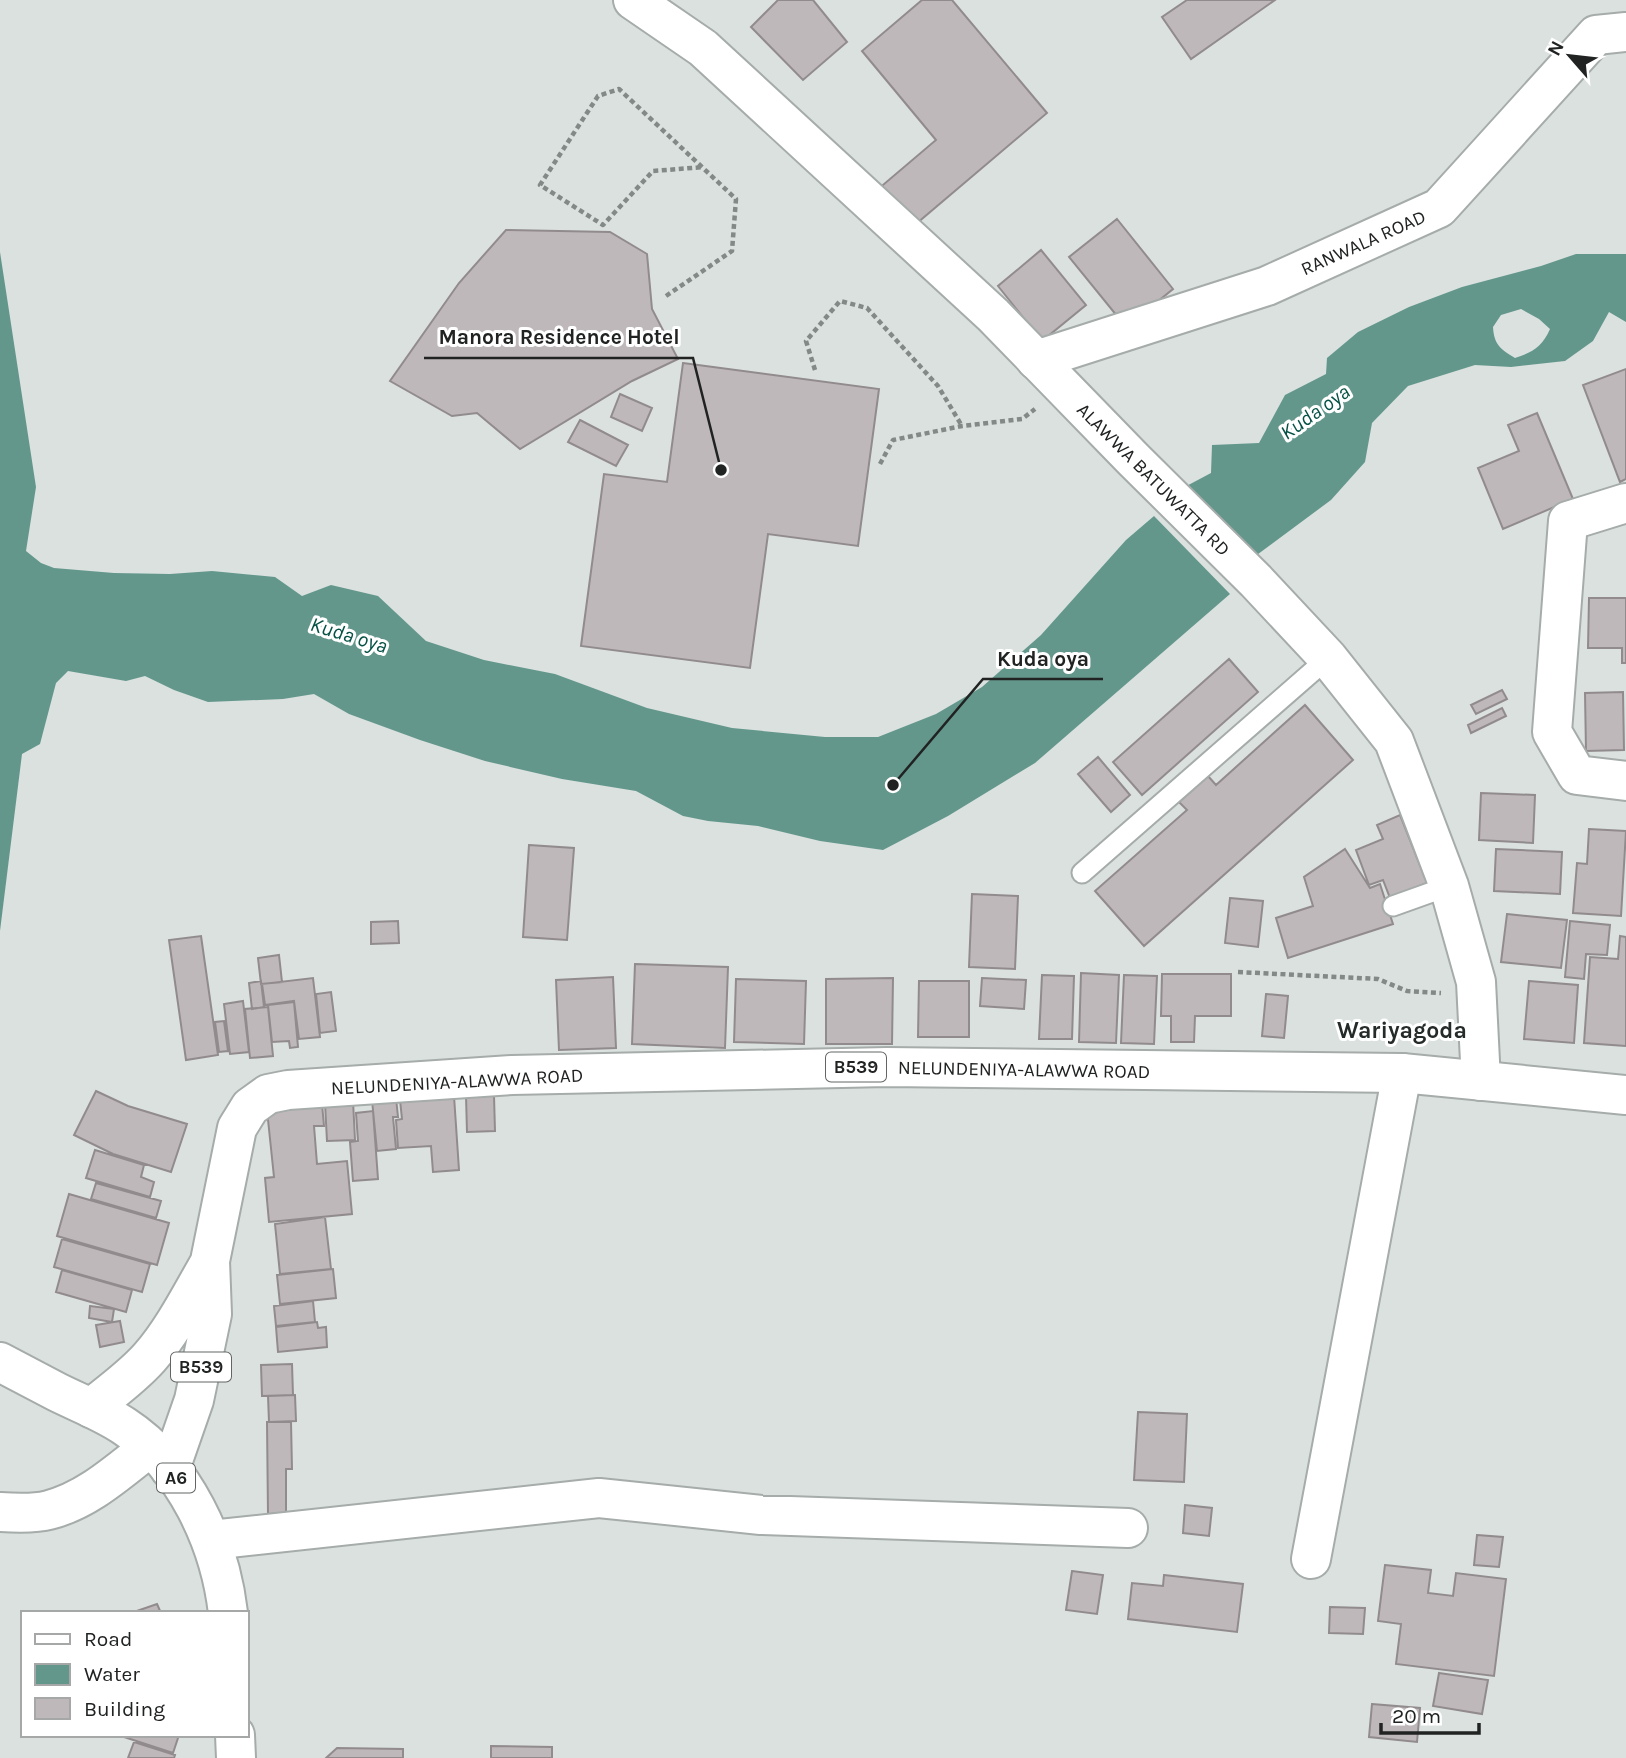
<svg xmlns="http://www.w3.org/2000/svg" width="1626" height="1758" viewBox="0 0 1626 1758" font-family="Karla,sans-serif">
  <style>
    .water { fill: #64978b; fill-rule: evenodd }
    .building { fill: #bfb8bb; stroke: #928b8e; stroke-width: 2 }
    .lines { fill: none; stroke-linecap: round; stroke-linejoin: round }
    .service-casing { stroke: #a5acaa; stroke-width: 23 }
    .minor-casing { stroke: #a5acaa; stroke-width: 42 }
    .tertiary-casing { stroke: #a5acaa; stroke-width: 42 }
    .primary-casing { stroke: #a5acaa; stroke-width: 42 }
    .trunk-casing { stroke: #a5acaa; stroke-width: 42 }
    .path { stroke: #838987; stroke-width: 4.5; stroke-dasharray: 5 3.5; stroke-linecap: butt }
    .service { stroke: #fff; stroke-width: 19 }
    .minor { stroke: #fff; stroke-width: 38 }
    .tertiary { stroke: #fff; stroke-width: 38 }
    .primary { stroke: #fff; stroke-width: 38 }
    .trunk { stroke: #fff; stroke-width: 38 }
    .labels { text-anchor: middle; stroke-width: 6; stroke-linejoin: round; paint-order: stroke }
    .shield { fill: #fff; stroke: #636564; stroke-width: 2 }
    .shield-label { font-size: 18px; font-weight: bold; fill: #202322 }
    .street-label { font-size: 19px; fill: #202322; stroke: #fff }
    .water-label { font-size: 21px; font-style: italic; fill: #075246; stroke: #fff }
    .quarter-label { font-size: 23px; font-weight: bold; fill: #252b29; stroke: #fff }
    .leader { fill: none; stroke: #202322; stroke-width: 2.5 }
    .callout-dot { fill: #202322; stroke: #fff; stroke-width: 2.5 }
    .callout-label { font-size: 21px; text-anchor: middle; font-weight: bold; fill: #202322; stroke: #fff; stroke-width: 6; stroke-linejoin: round; paint-order: stroke }
  </style>
  <rect width="100%" height="100%" fill="#dae1df"/>
  <path class="water" d="M0 252 36 487 26 551 41 563 54 568 114 573 170 574 212 571 275 577 302 596 331 585 378 596 426 641 484 660 555 674 647 708 732 728 825 737H878L936 714 982 687 1041 635 1126 540 1154 516 1230 594 1035 763 948 816 883 850 820 841 758 826 708 821 683 816 636 791 562 779 485 761 420 740 349 714 314 694 283 699 208 702 174 690 145 676 126 681 68 671 56 683 40 744 22 754 0 931Z
    M1576 254H1626V322L1609 312 1593 341 1565 361 1511 367 1475 365 1408 386 1372 423 1365 462 1331 500 1250 560 1179 490 1211 473 1212 445 1259 443 1285 395 1326 374 1327 358 1358 332 1409 307 1462 287 1541 266ZM1521 309 1539 319 1550 329C1542 347 1533 352 1515 358 1500 349 1494 344 1493 327L1501 315Z"/>
  <path class="building" d="M778 0H813L847 42 803 80 751 27Z
    M922 0H952L1047 113 910 229 877 190 936 140 862 51Z
    M1187 0H1275L1191 59 1162 17Z
    M1117 219 1173 289 1126 327 1069 257Z
    M506 230 610 232 647 254 652 309 678 359 632 381 520 449 477 413 452 416 390 381 459 283Z
    M1041 250 1086 305 1042 341 998 286Z
    M683 363 879 389 858 546 768 534 750 668 581 646 604 474 667 482Z
    M1626 369V479L1620 482 1583 385Z
    M620 394 652 408 642 431 611 417Z
    M1537 413 1573 499 1503 529 1478 468 1519 451 1508 425Z
    M580 420 628 445 616 466 568 442Z
    M1589 598H1626V663H1622V648H1588Z
    M1229 659 1258 692 1142 795 1113 762Z
    M1502 690 1507 699 1476 714 1471 705Z
    M1623 692 1624 750 1586 751 1585 693Z
    M1305 705 1353 760 1144 946 1095 891 1187 810 1179 802 1208 776 1216 785Z
    M1502 708 1506 716 1471 733 1468 725Z
    M1098 757 1130 795 1111 812 1078 774Z
    M1481 793 1535 795 1533 843 1479 840Z
    M1400 815 1427 883 1390 898 1383 880 1369 885 1356 850 1383 839 1377 825Z
    M1589 829 1626 831 1621 916 1573 913 1577 863 1587 864Z
    M529 845 574 848 567 940 523 937Z
    M1345 849 1370 888 1380 884 1393 924 1288 958 1276 918 1313 906 1304 877Z
    M1496 849 1562 852 1560 894 1494 891Z
    M972 894 1018 896 1015 969 969 967Z
    M1230 898 1263 901 1258 947 1225 943Z
    M1507 914 1567 920 1561 968 1501 962Z
    M398 921 399 943 371 944V922Z
    M1570 921 1610 925 1607 955 1586 954 1584 979 1565 977Z
    M201 936 218 1055 186 1060 169 940Z
    M1620 936 1626 937V1046L1584 1043 1590 957 1618 959Z
    M279 955 282 982 261 984 258 958Z
    M635 964 728 967 725 1048 632 1044Z
    M1081 973 1119 975 1116 1043 1079 1042Z
    M1162 974H1231V1016H1195L1194 1042H1171V1016H1161Z
    M1042 975 1074 976 1072 1039H1039Z
    M1124 975 1157 976 1154 1044 1121 1043Z
    M613 977 616 1048 559 1050 556 980Z
    M313 978 320 1037 299 1039 294 1001 265 1005 262 984Z
    M893 978 892 1044H826V979Z
    M982 978 1026 980 1024 1009 980 1006Z
    M736 979 806 981 804 1044 734 1042Z
    M261 981 264 1007 252 1009 249 983Z
    M919 981H969V1037H918Z
    M1529 981 1578 985 1574 1043 1524 1039Z
    M331 992 336 1031 320 1033 316 994Z
    M1266 994 1288 996 1284 1038 1262 1036Z
    M243 1001 249 1052 230 1054 224 1004Z
    M294 1002 298 1047 290 1048 289 1041 272 1042 268 1005Z
    M268 1007 273 1056 250 1058 245 1009Z
    M224 1021 228 1051 219 1052 215 1022Z
    M96 1091 128 1106 187 1124 171 1172 113 1154 74 1135Z
    M454 1096 459 1170 433 1172 431 1146 398 1148 396 1120 402 1119 400 1100Z
    M466 1096H494L495 1131 467 1132Z
    M396 1098 398 1117H393L396 1149 377 1151 372 1100Z
    M353 1101 355 1140 327 1141 325 1103Z
    M322 1104 324 1126H314L317 1164 347 1161 352 1214 269 1222 265 1178 274 1177 267 1110Z
    M373 1111 378 1179 353 1181 350 1142 358 1141 356 1113Z
    M95 1150 144 1165 141 1177 154 1182 150 1197 86 1178Z
    M96 1183 161 1201 156 1218 91 1199Z
    M69 1194 169 1223 157 1265 57 1236Z
    M325 1217 331 1269 280 1274 275 1224Z
    M62 1239 150 1264 142 1292 54 1267Z
    M333 1269 336 1298 280 1304 277 1275Z
    M62 1270 132 1290 126 1312 56 1292Z
    M313 1301 315 1322 276 1326 274 1306Z
    M90 1306 114 1309 112 1322 89 1318Z
    M120 1321 124 1342 100 1347 96 1325Z
    M317 1322 318 1328 326 1327 327 1347 278 1352 276 1327Z
    M292 1364 293 1395 262 1396 261 1365Z
    M295 1395 296 1421 269 1422 268 1396Z
    M1138 1412 1187 1414 1184 1482 1134 1480Z
    M267 1422H291L292 1469H286V1513L268 1514Z
    M1185 1505 1212 1508 1209 1536 1183 1533Z
    M1477 1535 1503 1537 1499 1567 1474 1565Z
    M1385 1565 1431 1570 1428 1593 1453 1596 1456 1573 1506 1579 1494 1676 1396 1664 1401 1624 1378 1621Z
    M1072 1571 1103 1575 1097 1614 1066 1610Z
    M1164 1575 1243 1584 1237 1632 1128 1619 1132 1583 1163 1586Z
    M157 1604 161 1613H131Z
    M1330 1607 1365 1608 1363 1634 1329 1633Z
    M1439 1673 1488 1680 1482 1714 1433 1706Z
    M1372 1704 1420 1708 1417 1742 1369 1737Z
    M118 1735H179L173 1753Z
    M134 1742 175 1755 174 1758H128Z
    M491 1746 552 1747V1758H491Z
    M337 1748 403 1749V1758H326Z"/>
  <g class="lines">
    <g class="service-casing">
      <path id="service" d="M1082 873 1328 658
        M1393 906 1449 886"/>
    </g>
    <g class="minor-casing">
      <path id="minor" d="M1036 360 1267 286 1439 208 1596 35 1626 32
        M1626 503 1568 521 1552 732 1577 775 1626 781
        M0 1512C15 1513 34 1514 49 1510 88 1500 119 1471 150 1447
        M211 1540 599 1498 761 1515 1128 1528
        M1311 1559 1402 1073"/>
    </g>
    <g class="tertiary-casing">
      <path id="tertiary" d="M633 0 703 48 993 315 1133 459 1256 581 1328 658 1394 741 1449 886 1476 982 1481 1081"/>
    </g>
    <g class="primary-casing">
      <path id="primary" d="M91 1408C111 1392 132 1377 149 1358 173 1331 192 1293 210 1262
        M170 1469 194 1400 212 1314 210 1261 237 1128 250 1107 268 1094 288 1090 512 1075 887 1067 1402 1073 1626 1095"/>
    </g>
    <g class="trunk-casing">
      <path id="trunk" d="M0 1362C19 1372 38 1382 57 1392 79 1403 103 1412 124 1426 185 1466 220 1543 228 1613
        M235 1735 236 1758"/>
    </g>
    <path class="path" d="M666 296 732 251 736 199 619 89 598 96 540 185 603 225 653 171 704 167
      M815 370 806 341 840 301 867 308 938 386 962 426
      M880 464 893 440 962 426 1022 419 1035 409
      M1238 972 1378 979 1407 991 1441 993"/>
    <use href="#service" class="service"/>
    <use href="#minor" class="minor"/>
    <use href="#tertiary" class="tertiary"/>
    <use href="#primary" class="primary"/>
    <use href="#trunk" class="trunk"/>
  </g>
  <g class="labels">
    <g class="shield">
      <rect x="826" y="1052.5" width="60" height="29" rx="5"/>
      <rect x="171" y="1352.5" width="60" height="29" rx="5"/>
      <rect x="157" y="1463.5" width="38" height="29" rx="5"/>
    </g>
    <g class="shield-label">
      <text x="856" y="1073">B539</text>
      <text x="201" y="1373">B539</text>
      <text x="176" y="1484">A6</text>
    </g>
    <g class="street-label">
      <text transform="translate(1363 242) rotate(-24)" y="7">RANWALA ROAD</text>
      <text transform="translate(1154 479) rotate(45)" y="7">ALAWWA BATUWATTA RD</text>
      <text transform="translate(1024 1069) rotate(1)" y="7">NELUNDENIYA-ALAWWA ROAD</text>
      <text transform="translate(457 1081) rotate(-3)" y="7">NELUNDENIYA-ALAWWA ROAD</text>
    </g>
    <g class="water-label">
      <text transform="translate(1315 412) rotate(-35)" y="7">Kuda oya</text>
      <text transform="translate(349 635) rotate(17)" y="7">Kuda oya</text>
    </g>
    <g class="quarter-label">
      <text x="1402" y="1038">Wariyagoda</text>
    </g>
  </g>
  <path class="leader" d="M721 470L693 358H424M893 785L983 679H1103"/>
  <g class="callout-dot">
    <circle cx="721" cy="470" r="7"/>
    <circle cx="893" cy="785" r="7"/>
  </g>
  <g class="callout-label">
    <text x="559" y="344">Manora Residence Hotel</text>
    <text x="1043" y="666">Kuda oya</text>
  </g>
  <rect x="21" y="1611" width="228" height="126" fill="#ffffff" stroke="#a6a7a7" stroke-width="2"/>
  <rect x="35" y="1634" width="35" height="10" fill="#ffffff" stroke="#a6a7a7" stroke-width="2"/>
  <text x="84" y="1646" font-size="21" fill="#202322">Road</text>
  <rect x="35" y="1664" width="35" height="21" fill="#64978b" stroke="#a6a7a7" stroke-width="2"/>
  <text x="84" y="1681" font-size="21" fill="#202322">Water</text>
  <rect x="35" y="1698" width="35" height="21" fill="#bfb8bb" stroke="#a6a7a7" stroke-width="2"/>
  <text x="84" y="1716" font-size="21" fill="#202322">Building</text>
  <g transform="translate(1570 56) rotate(298)" stroke="#ffffff" stroke-width="5" paint-order="stroke">
  <path d="M0-5L12 26L0 18L-12 26Z" fill="#202322"/>
  <text y="-10" font-size="19" font-weight="bold" text-anchor="middle" fill="#202322">N</text>
  </g>
  <path d="M1381 1723v10h98v-10" fill="none" stroke="#202322" stroke-width="3.5"/>
  <text x="1392" y="1723" font-size="21" fill="#202322" stroke="#ffffff" stroke-width="5" paint-order="stroke">20 m</text>
</svg>
